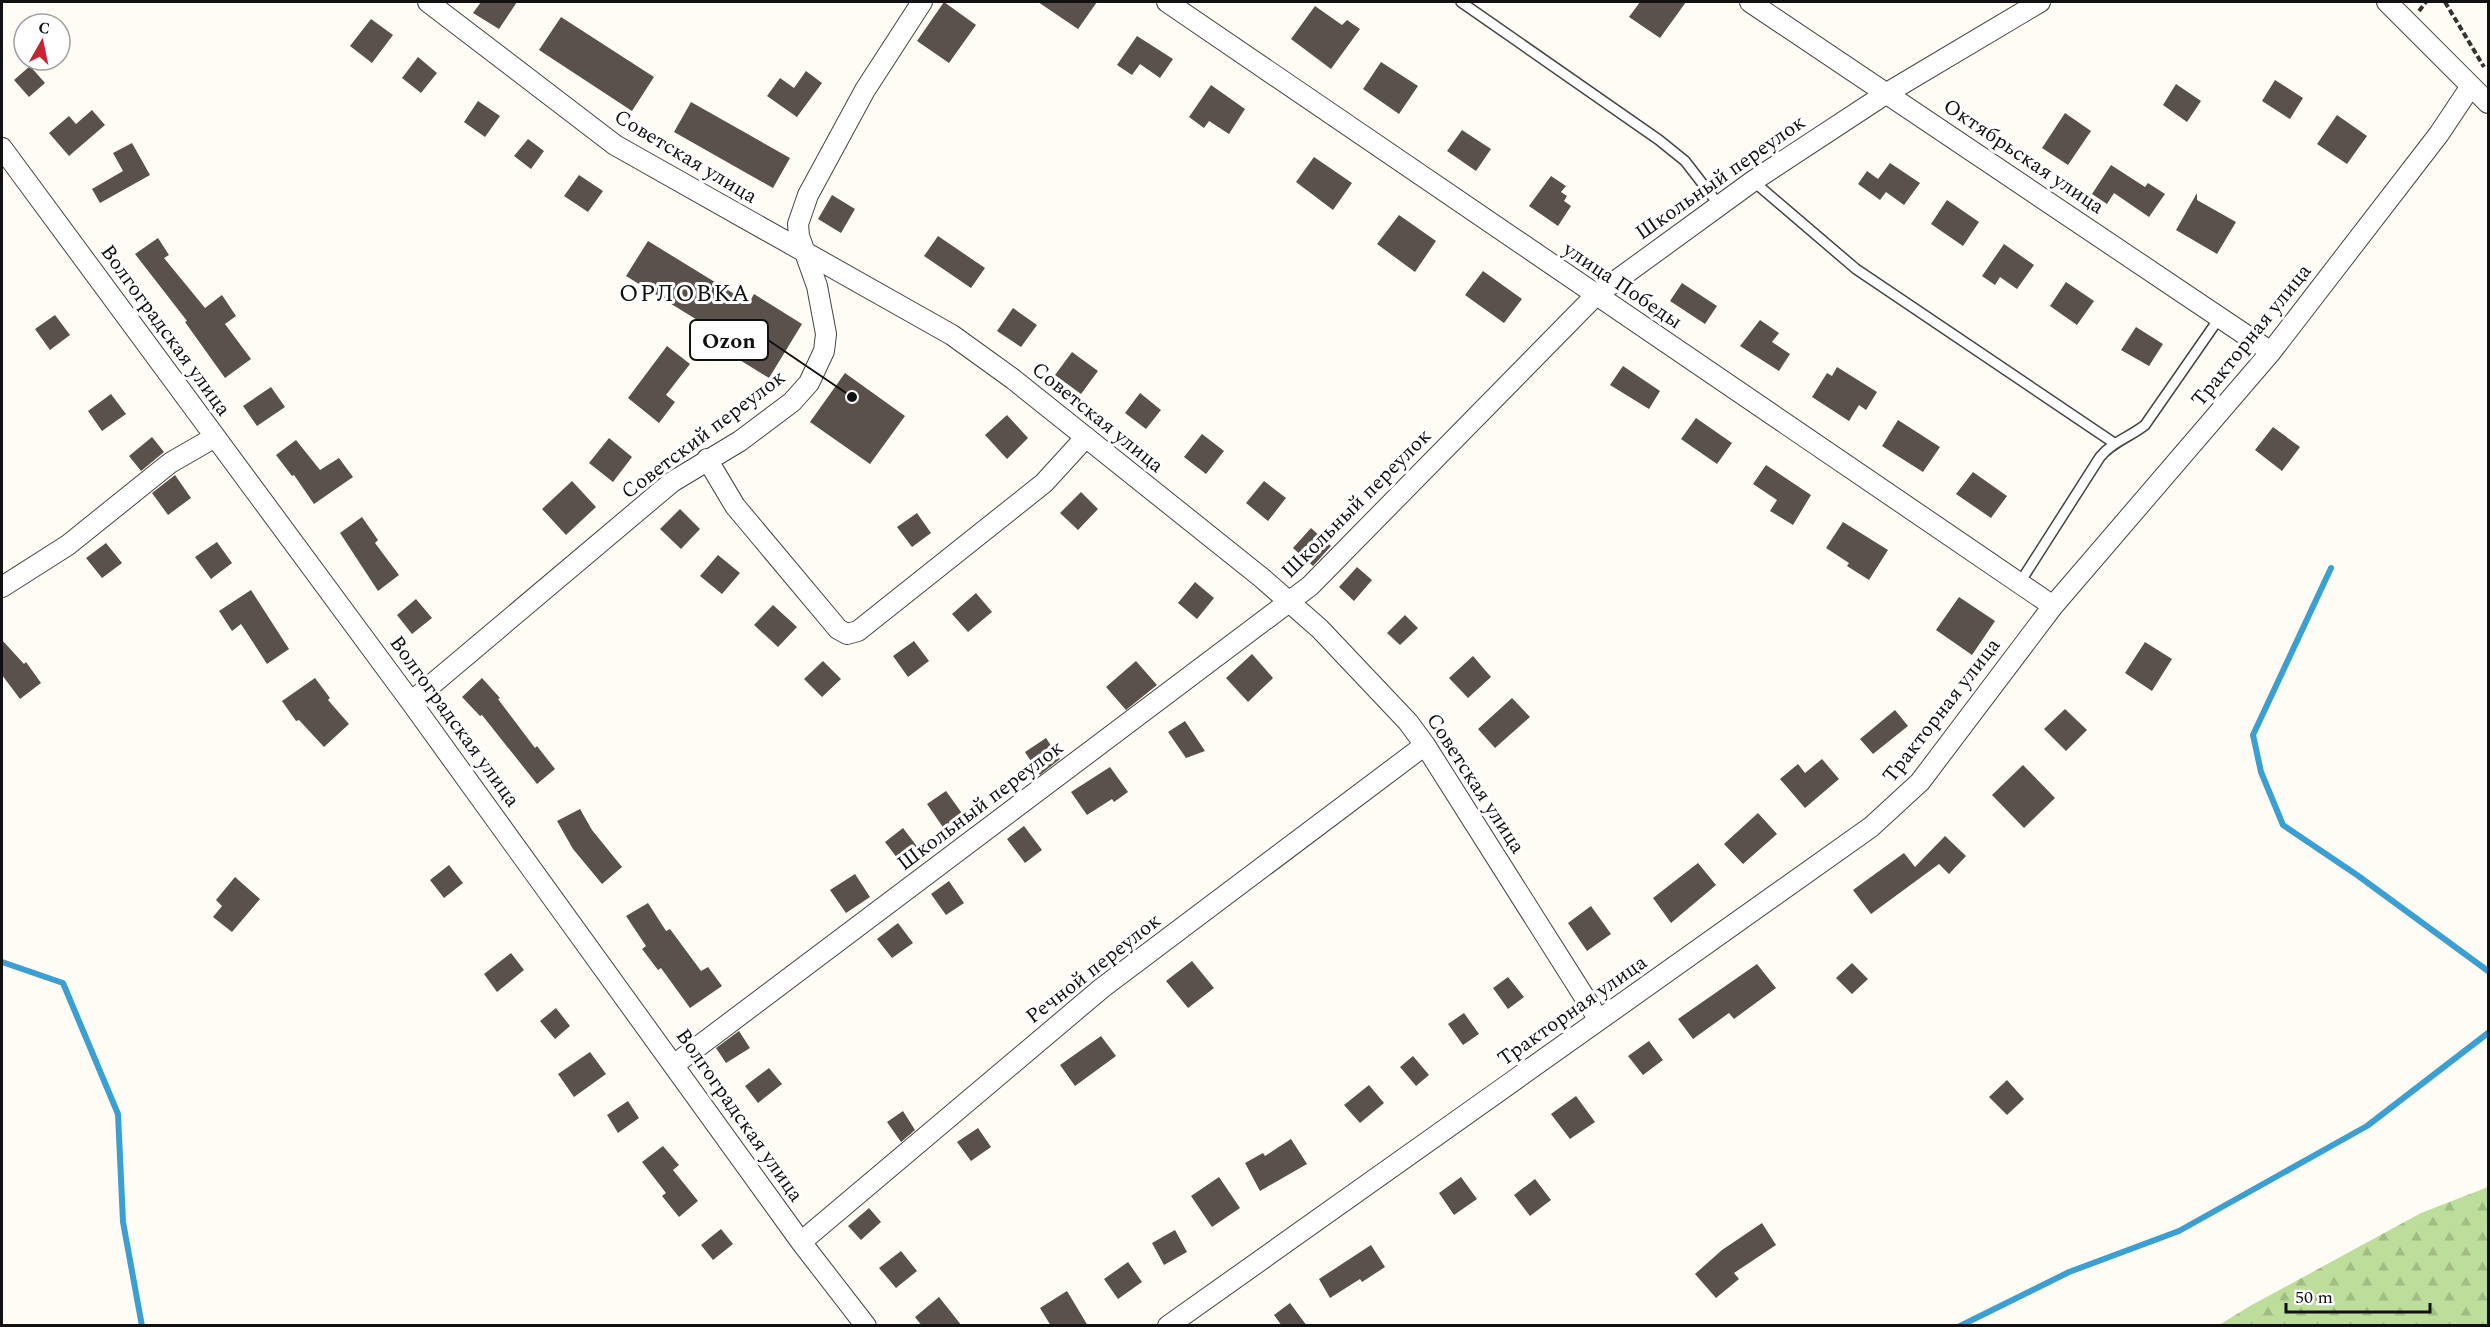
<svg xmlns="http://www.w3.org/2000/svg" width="2490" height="1327" viewBox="0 0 2490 1327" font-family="Spectral,serif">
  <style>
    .forest { fill: url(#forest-firs) }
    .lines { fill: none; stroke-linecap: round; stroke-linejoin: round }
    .stream { stroke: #3c9fd2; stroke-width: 6 }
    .building { fill: #5a514d }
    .lane-casing { stroke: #444; stroke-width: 12 }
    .street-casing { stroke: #444; stroke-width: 22 }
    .path { stroke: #333; stroke-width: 4; stroke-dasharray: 6 3; stroke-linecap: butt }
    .lane { stroke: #fff; stroke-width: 9 }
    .street { stroke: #fff; stroke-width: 20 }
    .labels { text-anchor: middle; stroke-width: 6; stroke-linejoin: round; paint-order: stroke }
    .street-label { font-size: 21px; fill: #111; stroke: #fff }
    .quarter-label { font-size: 24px; letter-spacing: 1.5px; fill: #111; stroke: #fff }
    .leader { fill: none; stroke: #111; stroke-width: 2 }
    .callout-dot { fill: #111; stroke: #fff; stroke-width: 2 }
    .callout { fill: #fff; stroke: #111; stroke-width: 2 }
    .callout-label { font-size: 22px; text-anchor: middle; font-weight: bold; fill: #111 }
  </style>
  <defs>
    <pattern id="forest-firs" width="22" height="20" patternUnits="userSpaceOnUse" patternTransform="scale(1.5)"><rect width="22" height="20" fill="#bddd9a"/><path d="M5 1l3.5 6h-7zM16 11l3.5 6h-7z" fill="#a1bd84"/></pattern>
  </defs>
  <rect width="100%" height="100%" fill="#fffcf5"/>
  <path class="forest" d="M2488 1187V1325H2219L2250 1306 2421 1213Z"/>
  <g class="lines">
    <path class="stream" d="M2331 568 2253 735 2261 772 2283 825 2357 875 2488 971
      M2 962 63 983 118 1114 123 1222 142 1326
      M1960 1326 2069 1272 2179 1231 2367 1126 2488 1033"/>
  </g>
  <path class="building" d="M481 2H517L499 29 473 13Z
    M944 2 976 25 949 63 917 41Z
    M1038 2H1097L1078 29Z
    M1640 2H1686L1660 38 1629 17Z
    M1315 6 1342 25 1347 20 1360 29 1331 69 1291 39Z
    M561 17 654 77 632 111 539 50Z
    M371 19 393 35 372 63 350 46Z
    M1137 36 1173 59 1160 78 1140 64 1132 75 1117 65Z
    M418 57 437 73 421 93 402 78Z
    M1381 62 1418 86 1399 114 1363 89Z
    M30 66 45 83 29 97 14 80Z
    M806 71 822 83 797 117 767 96 780 78 794 88Z
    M2275 80 2303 98 2290 119 2262 101Z
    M2176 84 2201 101 2187 122 2163 105Z
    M1211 85 1245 109 1229 134 1209 121 1204 128 1189 117Z
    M478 101 500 116 485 137 464 122Z
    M691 102 790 158 773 188 674 132Z
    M92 110 105 125 69 156 49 133 69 116 76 124Z
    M2065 113 2091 131 2068 165 2042 148Z
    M2337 115 2367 136 2347 164 2317 144Z
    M1462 130 1491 149 1476 171 1447 151Z
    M528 139 544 151 531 169 514 156Z
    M132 143 150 175 100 203 92 189 123 171 113 153Z
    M1314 157 1352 183 1333 210 1296 182Z
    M1890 163 1920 183 1904 205 1886 192 1880 200 1858 184 1867 171 1878 179Z
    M2111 165 2145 187 2148 183 2165 194 2149 217 2114 193 2107 204 2092 194Z
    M579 175 603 191 588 212 564 196Z
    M1551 176 1566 186 1561 192 1567 196 1564 201 1571 206 1558 226 1529 206Z
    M2197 193V200L2236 222 2217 254 2176 230Z
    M832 195 855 209 841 233 818 219Z
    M1947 200 1979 222 1963 246 1931 224Z
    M1399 215 1436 241 1415 272 1377 244Z
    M938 236 985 268 971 288 924 256Z
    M158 238 169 255 164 258 205 308 222 295 236 316 225 324 251 359 225 378 185 322 187 321 135 254Z
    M648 241 749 303 754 294 802 324 769 378 722 349 728 339 626 276Z
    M2004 244 2034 265 2017 289 2000 277 1995 285 1982 276Z
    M1483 271 1522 299 1504 323 1465 295Z
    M2066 282 2094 301 2077 325 2050 306Z
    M1682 283 1717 306 1705 324 1670 301Z
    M1013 308 1037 325 1021 347 997 331Z
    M55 315 70 335 50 350 35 329Z
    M1760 320 1779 333 1772 342 1790 354 1779 371 1740 346Z
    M2136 327 2163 344 2149 366 2121 350Z
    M667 346 690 364 666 395 675 402 659 423 628 398Z
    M1072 352 1098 371 1081 394 1055 375Z
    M1623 366 1660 391 1649 409 1610 385Z
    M1837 367 1877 392 1866 410 1859 405 1849 421 1812 397 1827 373 1832 376Z
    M845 373 905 416 870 464 810 422Z
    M271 387 285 407 257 426 243 406Z
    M1140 393 1161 410 1146 429 1125 413Z
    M111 394 126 414 102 431 88 411Z
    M1007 415 1028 438 1007 459 985 435Z
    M1696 418 1732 443 1717 464 1681 439Z
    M1898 420 1940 447 1923 472 1882 446Z
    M2273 427 2300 447 2282 471 2255 450Z
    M1202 434 1224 451 1206 474 1184 457Z
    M152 437 164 452 141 471 129 456Z
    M609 438 632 457 613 482 589 463Z
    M296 440 320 470 339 458 353 477 314 504 294 475 292 476 276 455Z
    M1766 465 1811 495 1793 525 1770 511 1777 500 1753 484Z
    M1973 472 2007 496 1991 518 1956 494Z
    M175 475 191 498 168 515 152 493Z
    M572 481 596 507 566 535 542 509Z
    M1264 481 1286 498 1268 521 1246 503Z
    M1081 492 1098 509 1078 530 1060 513Z
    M680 509 700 529 681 549 660 529Z
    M917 513 931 533 912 547 897 527Z
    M362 517 378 540 375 543 399 575 378 591 340 533Z
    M1843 522 1888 550 1869 580 1847 566 1849 563 1826 548Z
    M1311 528 1331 546 1313 566 1293 548Z
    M217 542 232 563 211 579 195 557Z
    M106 543 122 563 102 578 86 558Z
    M718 555 740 573 722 594 700 576Z
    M1357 567 1372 580 1354 601 1339 587Z
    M1195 582 1214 598 1197 619 1178 603Z
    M251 590 289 649 267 664 241 624 232 631 219 611Z
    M976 593 992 612 968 632 952 614Z
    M1959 597 1995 621 1972 655 1936 630Z
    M416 599 432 618 412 634 397 615Z
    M773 605 797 627 778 647 754 625Z
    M1405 615 1418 628 1400 645 1387 633Z
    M2 640 24 664 26 662 41 683 20 699 2 675Z
    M914 641 929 661 908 677 893 656Z
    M2145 642 2172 659 2152 691 2125 673Z
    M1252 654 1273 678 1248 702 1226 678Z
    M1473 656 1491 677 1468 698 1449 678Z
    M823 661 841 679 822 697 804 679Z
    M1136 661 1157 685 1126 710 1106 687Z
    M315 678 330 698 328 700 349 724 324 747 299 720 296 721 282 701Z
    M482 678 500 698 498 699 535 748 537 746 555 769 537 784 482 715 480 716 462 697Z
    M1512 698 1530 717 1495 748 1478 729Z
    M2065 709 2087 730 2066 751 2044 729Z
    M1895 710 1908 726 1873 754 1860 739Z
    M1185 721 1205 751 1186 758 1168 732Z
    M1046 738 1060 759 1040 775 1025 752Z
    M1822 759 1839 779 1805 808 1780 779 1798 764 1805 773Z
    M2023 765 2055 798 2024 828 1992 795Z
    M1110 767 1128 792 1114 802 1112 799 1087 815 1071 792Z
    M946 791 969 823 949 836 927 804Z
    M580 809 592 830 622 867 602 884 573 849 557 821Z
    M1758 813 1777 834 1743 864 1724 844Z
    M1024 826 1042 850 1025 863 1007 839Z
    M903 828 922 853 904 867 885 842Z
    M1945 836 1966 856 1949 874 1939 864 1871 914 1853 890 1904 853 1915 867Z
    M1698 863 1716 885 1671 923 1653 898Z
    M449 865 463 883 444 898 430 880Z
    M855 874 870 897 846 913 830 890Z
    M235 877 260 899 232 932 213 917 222 906 216 900Z
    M949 881 964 903 946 915 931 894Z
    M648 903 666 931 670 929 701 971 708 967 722 986 690 1008 661 968 658 970 642 949 646 946 626 916Z
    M1591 906 1611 934 1587 951 1568 923Z
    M898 923 913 943 892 958 877 939Z
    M511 953 524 970 497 992 484 974Z
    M1192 961 1214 988 1188 1008 1166 981Z
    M1852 963 1868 979 1852 994 1836 978Z
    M1757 964 1776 988 1734 1019 1729 1013 1693 1039 1678 1019Z
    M1508 977 1524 997 1508 1009 1493 988Z
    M556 1008 570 1026 555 1039 540 1021Z
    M1464 1013 1479 1034 1463 1045 1448 1024Z
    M739 1031 750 1048 726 1063 716 1048Z
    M1101 1036 1116 1056 1075 1086 1060 1065Z
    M1649 1041 1663 1060 1643 1075 1628 1056Z
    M590 1052 606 1074 574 1097 558 1074Z
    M1413 1056 1429 1075 1416 1086 1400 1067Z
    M769 1068 782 1084 758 1103 745 1086Z
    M2007 1080 2024 1099 2007 1115 1989 1097Z
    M1369 1085 1384 1103 1360 1123 1344 1105Z
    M1576 1096 1595 1122 1570 1139 1551 1114Z
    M628 1101 639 1118 618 1133 607 1115Z
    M903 1111 915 1130 901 1142 887 1122Z
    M978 1128 991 1147 971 1161 957 1142Z
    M1291 1139 1307 1164 1260 1191 1245 1163 1263 1153 1265 1156Z
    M663 1146 679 1165 673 1170 698 1201 679 1217 662 1196 666 1193 642 1162Z
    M1219 1177 1240 1208 1212 1227 1191 1196Z
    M1461 1177 1477 1199 1454 1215 1439 1193Z
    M1535 1179 1551 1200 1530 1216 1514 1195Z
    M869 1208 881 1222 861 1240 848 1226Z
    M1762 1223 1776 1245 1734 1273 1739 1279 1716 1298 1695 1274 1722 1250Z
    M721 1229 733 1244 713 1260 701 1245Z
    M1175 1230 1187 1252 1164 1265 1152 1243Z
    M1371 1245 1385 1267 1362 1282 1360 1279 1330 1298 1319 1279Z
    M901 1251 917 1271 896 1288 879 1268Z
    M1128 1262 1142 1282 1118 1299 1104 1279Z
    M1067 1291 1088 1326H1051L1040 1308Z
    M939 1297 962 1326H922L915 1317Z
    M1290 1303 1307 1326H1282L1274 1315Z"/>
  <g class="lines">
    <g class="lane-casing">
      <path id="lane" d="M1461 2 1659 140 1685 161 1719 205
        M1753 181 1856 269 2114 443
        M2019 584 2100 457C2112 442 2130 437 2145 425L2220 317"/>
    </g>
    <g class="street-casing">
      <path id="street" d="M428 2 615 145 952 335 1013 379 1262 578 1320 629 1408 722 1425 745 1599 1020
        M1167 2 2053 606
        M1750 2 2271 352
        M2387 2 2488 103
        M2 148 411 702 801 1242 866 1326
        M707 459 735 506 838 629 847 634 858 631 1044 483 1086 437
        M2 587 68 545 170 463 215 437
        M411 702 672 482 740 441 792 402 809 383 824 351 826 334 817 286 799 236 798 224 808 195 865 90 922 2
        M675 1064 1310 586 1595 296 1753 181 1887 93 2040 2
        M801 1242 1102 988 1425 745
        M1168 1326 1871 827 1920 782 2053 606 2271 352 2439 134 2471 86"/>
    </g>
    <path class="path" d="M2445 2 2484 67
      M2419 11 2426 2"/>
    <use href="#lane" class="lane"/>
    <use href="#street" class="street"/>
  </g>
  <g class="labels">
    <g class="street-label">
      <text transform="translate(686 156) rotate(31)" y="7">Советская улица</text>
      <text transform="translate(2024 156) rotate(34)" y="7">Октябрьская улица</text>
      <text transform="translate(1720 177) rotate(-35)" y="7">Школьный переулок</text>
      <text transform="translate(1623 285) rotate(34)" y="7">улица Победы</text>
      <text transform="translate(166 330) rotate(54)" y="7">Волгоградская улица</text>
      <text transform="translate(2251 335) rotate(-51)" y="7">Тракторная улица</text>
      <text transform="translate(1098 417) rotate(39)" y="7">Советская улица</text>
      <text transform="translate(703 434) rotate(-37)" y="7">Советский переулок</text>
      <text transform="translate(1356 503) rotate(-45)" y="7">Школьный переулок</text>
      <text transform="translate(1941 710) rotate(-52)" y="7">Тракторная улица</text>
      <text transform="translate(455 721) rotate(54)" y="7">Волгоградская улица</text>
      <text transform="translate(1476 783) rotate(57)" y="7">Советская улица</text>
      <text transform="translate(980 805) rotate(-37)" y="7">Школьный переулок</text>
      <text transform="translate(1093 968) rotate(-38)" y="7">Речной переулок</text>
      <text transform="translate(1572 1010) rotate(-35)" y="7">Тракторная улица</text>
      <text transform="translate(740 1115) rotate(55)" y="7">Волгоградская улица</text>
    </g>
    <g class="quarter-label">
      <text x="685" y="301">ОРЛОВКА</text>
    </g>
  </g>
  <path class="leader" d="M852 397L768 340"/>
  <circle class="callout-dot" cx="852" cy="397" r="6"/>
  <rect class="callout" x="690" y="320" width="78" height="40" rx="6"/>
  <g class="callout-label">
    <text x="729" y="348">Ozon</text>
  </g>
  <rect width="2490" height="1327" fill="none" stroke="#111111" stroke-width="6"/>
  <g transform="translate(42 42) rotate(9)"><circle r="28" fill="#ffffff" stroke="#a0a0a0" stroke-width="1.5"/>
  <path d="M0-4.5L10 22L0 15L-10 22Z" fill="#c72335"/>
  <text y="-9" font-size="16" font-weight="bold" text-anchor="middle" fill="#111111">С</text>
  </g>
  <path d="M2286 1303v9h144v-9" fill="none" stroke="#111111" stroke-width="3"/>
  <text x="2295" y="1303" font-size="18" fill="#111111" stroke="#ffffff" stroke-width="4.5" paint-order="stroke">50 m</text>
</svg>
